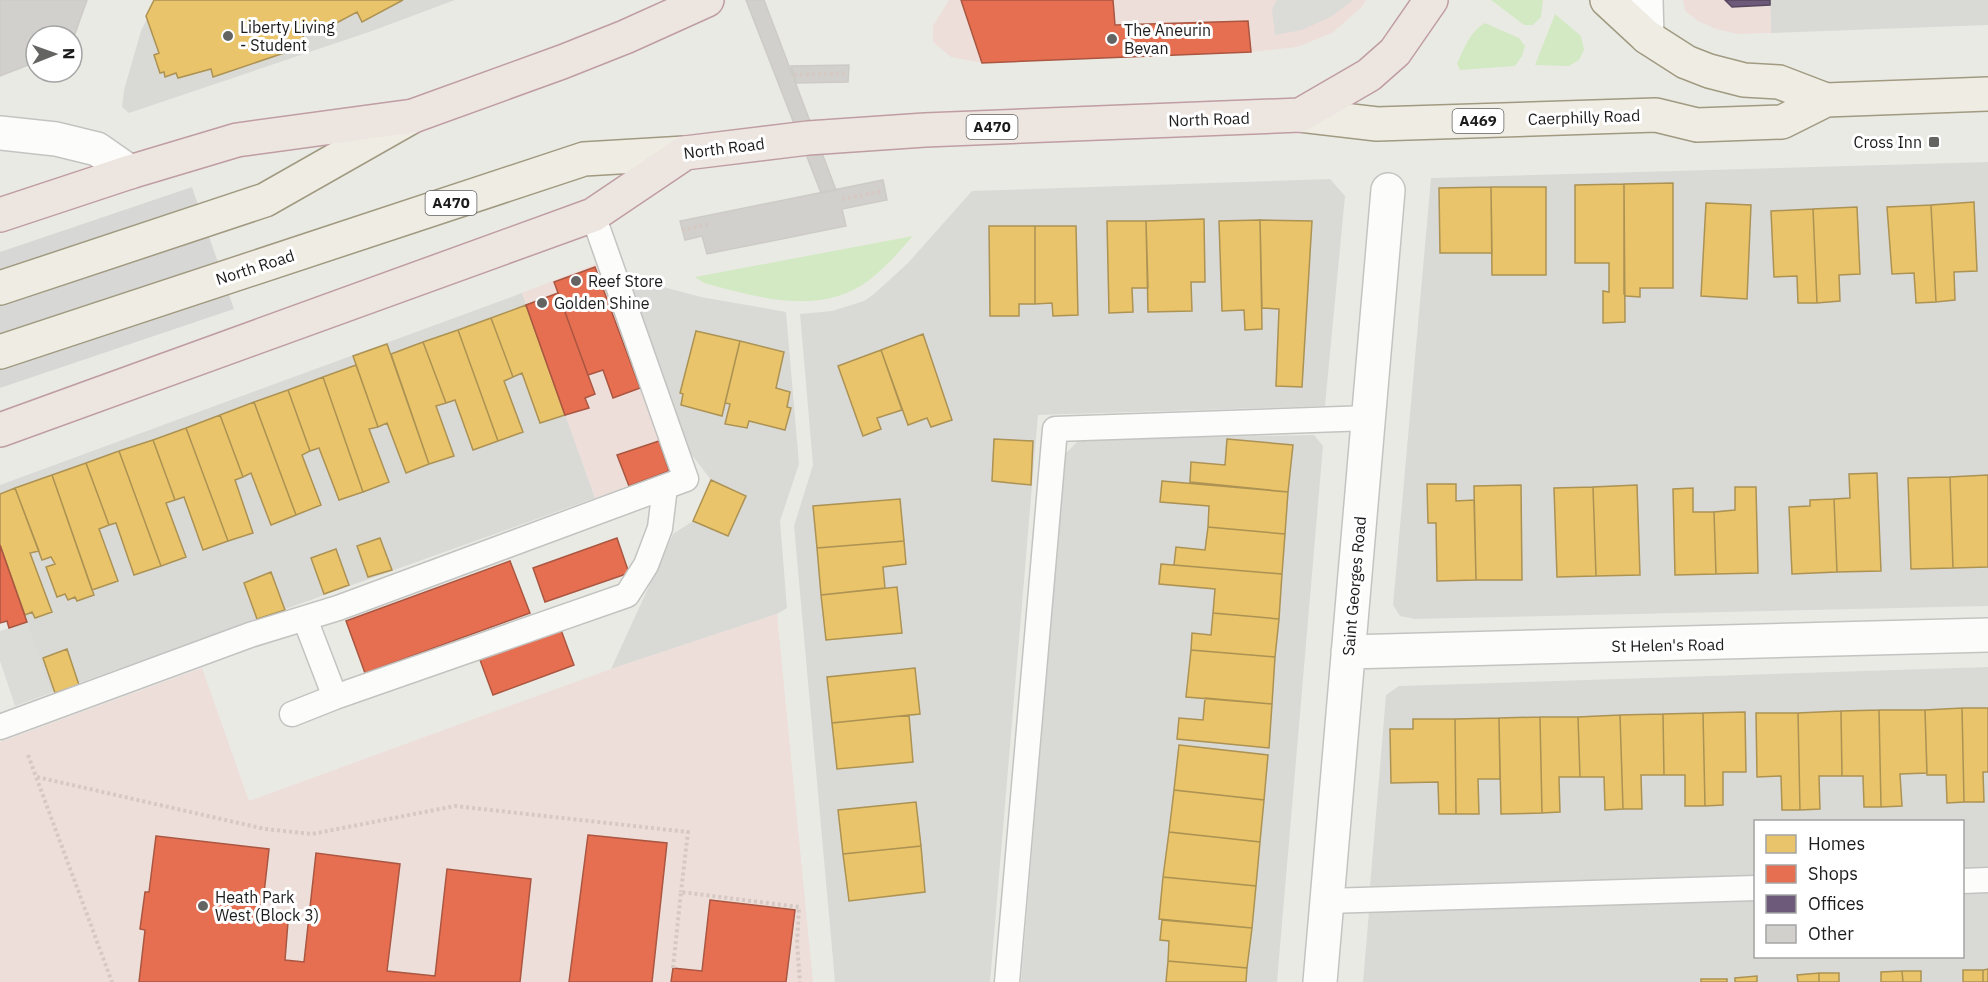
<svg xmlns="http://www.w3.org/2000/svg" width="1988" height="982" viewBox="0 0 1988 982" font-family="'IBM Plex Sans',sans-serif">
  <style>
    .residential { fill: #d9d9d6 }
    .commercial { fill: #edded9 }
    .grass { fill: #d3e9c3 }
    .parking { fill: #dbdbd8 }
    .pier { fill: #d7d7d5 }
    .homes { fill: #e9c46a; stroke: #ac9253; stroke-width: 1.5 }
    .shops { fill: #e76f51; stroke: #aa5641; stroke-width: 1.5 }
    .offices { fill: #6d597a; stroke: #55475e; stroke-width: 1.5 }
    .building { fill: #d1d0cc; stroke: #cdcbc6; stroke-width: 1.5 }
    .lines { fill: none; stroke-linecap: round; stroke-linejoin: round }
    .service-casing { stroke: #c3c3c1; stroke-width: 27 }
    .minor-casing { stroke: #c3c3c1; stroke-width: 36 }
    .primary-casing { stroke: #a09a81; stroke-width: 36 }
    .trunk-casing { stroke: #bf9da2; stroke-width: 36 }
    .path { stroke: #d6c9c4; stroke-width: 4; stroke-dasharray: 3 3; stroke-linecap: butt }
    .service { stroke: #fcfcfb; stroke-width: 24 }
    .minor { stroke: #fcfcfb; stroke-width: 33 }
    .primary { stroke: #efece3; stroke-width: 33 }
    .trunk { stroke: #ece5e0; stroke-width: 33 }
    .poi-dot { fill: #646462; stroke: #fff; stroke-width: 2 }
    .labels { text-anchor: middle; stroke-width: 6; stroke-linejoin: round; paint-order: stroke }
    .shield { fill: #fff; stroke: #606060; stroke-width: 1.5 }
    .shield-label { font-size: 15px; font-weight: bold; fill: #1c1c1c }
    .poi-label { font-size: 16px; fill: #1c1c1c; stroke: #fff; text-anchor: start }
    .street-label { font-size: 16px; fill: #1c1c1c; stroke: #fff }
  </style>
  <rect width="100%" height="100%" fill="#eaeae5"/>
  <path class="residential" d="M156 0H455L372 31 129 113 122 107 124 90 141 31Z
    M1770 0H1988V25L1771 33Z
    M1988 162V606L1415 619 1400 616 1393 605 1431 178Z
    M1330 179 1345 196 1325 406 1038 415 990 982H835L794 526 813 465 800 314 832 311 864 301 874 294 908 263 972 191Z
    M630 278 701 297 786 312 799 464 780 521 787 608 777 614 611 669 673 534 693 521 711 480 689 451 648 338Z
    M522 293 595 498 51 693 0 547V485Z
    M1314 435 1323 446 1277 982H1021L1065 454 1080 439Z
    M1988 667V870H1963L1962 822H1756L1755 877 1370 886 1386 695 1399 686Z
    M1988 893V982H1363L1369 912 1755 900 1756 956H1962L1963 894Z"/>
  <path class="commercial" d="M949 0H1366L1361 8 1332 33 1297 47 1251 52 982 63 951 57 933 42V26Z
    M1683 0H1770L1771 33 1737 34 1716 29 1698 21 1685 11Z
    M598 263 669 471 595 498 522 293Z
    M777 614 813 982H0V742L202 668 249 801 611 669Z"/>
  <path class="grass" d="M1491 0H1543L1541 17 1533 25H1524Z
    M1555 14 1581 36 1584 50 1579 60 1569 66 1535 65Z
    M1485 23 1519 38 1525 46 1522 56 1515 66 1460 70 1457 64C1463 50 1471 30 1485 23Z
    M913 236C899 252 885 268 868 281 819 317 757 297 704 283L695 277Z"/>
  <path class="parking" d="M1277 0H1353L1332 16 1302 30 1275 35 1272 9Z
    M27 622 51 693 15 706 0 661V631Z"/>
  <path class="pier" d="M192 187 234 309 0 388V252Z"/>
  <path class="homes" d="M154 0H403L362 22 357 12 329 27 327 23 302 33 304 39 281 46 284 53 213 77 211 69 178 78 176 73 165 77 164 72 160 73 154 55 159 53 146 16Z
    M1673 183V288H1640V297L1626 296 1624 294V184Z
    M1624 184 1625 322 1603 323V291L1609 292V263H1575V185Z
    M1491 187H1546V275H1492Z
    M1491 187 1492 253H1440L1439 188Z
    M1974 202 1977 271 1954 272 1955 300 1936 302 1931 205Z
    M1706 203 1751 205 1747 299 1701 296Z
    M1931 205 1936 302 1916 303 1914 273 1892 274 1887 207Z
    M1857 207 1860 274 1839 275 1840 301 1817 303 1813 209Z
    M1813 209 1817 303H1798L1797 276 1774 277 1771 211Z
    M1204 219 1205 282H1191L1192 311 1148 312 1146 221Z
    M1260 220 1312 221 1302 387 1276 386 1279 309 1262 308Z
    M1260 220 1262 329 1245 330 1244 310 1222 311 1219 221Z
    M1107 221H1146L1148 288H1132L1133 312 1109 313Z
    M989 226H1035V304H1019V316H990Z
    M1035 226H1076L1078 315 1053 316 1052 303 1035 304Z
    M526 305 565 415 540 423 522 373 513 377 491 318Z
    M491 318 513 377 504 381 523 432 498 441 458 330Z
    M458 330 498 441 473 450 455 400 446 403 423 342Z
    M696 331 740 341 722 416 681 405 683 394 680 393Z
    M923 334 952 420 931 427 927 418 908 425 881 350Z
    M740 341 784 352 776 388 790 392 787 407 791 408 785 430 749 421 747 428 725 424 730 404 725 403Z
    M423 342 446 403 436 406 454 456 429 464 391 354Z
    M387 344 429 464 406 473 387 423 378 427 353 356Z
    M881 350 902 410 877 418 881 429 863 436 838 366Z
    M356 365 378 427 369 429 389 482 363 492 323 377Z
    M323 377 363 492 339 500 319 448 310 451 288 390Z
    M288 390 310 451 302 455 321 505 296 515 254 402Z
    M254 402 296 515 271 525 251 473 243 477 220 415Z
    M220 415 243 477 235 480 253 533 228 541 186 428Z
    M186 428 228 541 203 550 184 497 175 500 153 440Z
    M994 439 1033 441 1031 485 992 481Z
    M1227 439 1293 445 1288 492 1190 482 1191 462 1225 465Z
    M153 440 175 500 166 503 186 557 161 566 119 451Z
    M119 451 161 566 134 575 116 523 109 525 86 463Z
    M86 463 109 525 99 529 118 581 92 590 52 475Z
    M1877 473 1881 571 1837 572 1834 499 1850 498 1849 474Z
    M52 475 94 595 77 601 75 597 68 600 65 594 57 597 46 567 55 564 51 557 42 560 15 488Z
    M1988 475V567L1953 568 1950 477Z
    M1950 477 1953 568 1911 569 1908 478Z
    M711 480 746 496 728 536 693 521Z
    M1162 481 1288 492 1285 534 1208 527 1209 506 1160 502Z
    M1427 484H1456V501L1474 500 1476 580 1437 581 1436 523H1428Z
    M1521 485 1522 580H1476L1474 486Z
    M1637 485 1640 575 1596 576 1593 487Z
    M1593 487 1596 576 1557 577 1554 488Z
    M1735 487H1756L1758 573 1716 574 1714 512 1735 510Z
    M15 488 39 551 30 553 52 612 35 618 32 612 25 615 0 545V494Z
    M1693 488V512H1714L1716 574 1675 575 1673 489Z
    M900 499 904 541 817 548 813 506Z
    M1834 499 1837 572 1792 574 1789 507 1810 506V500Z
    M1208 527 1285 534 1282 574 1174 565 1176 547 1205 550Z
    M380 538 392 570 368 577 357 546Z
    M904 541 906 564 883 567 885 588 821 595 817 548Z
    M336 549 349 585 324 594 311 558Z
    M1161 564 1282 574 1279 619 1213 613 1215 589 1159 584Z
    M271 572 285 610 257 619 244 583Z
    M897 587 902 633 826 640 821 595Z
    M1213 613 1279 619 1275 657 1191 650 1192 633 1211 635Z
    M67 649 79 685 55 693 43 658Z
    M1191 650 1275 657 1272 704 1186 697Z
    M915 668 920 714 832 723 827 677Z
    M1205 698 1272 704 1269 748 1177 739 1179 718 1203 720Z
    M1962 708H1988V772H1983L1984 802H1964Z
    M1962 708 1964 802 1947 803 1946 775H1927L1925 710Z
    M1879 710H1925L1927 773 1900 774 1902 806 1881 807Z
    M1879 710 1881 807H1864L1863 776H1842L1841 711Z
    M1841 711 1842 776H1819L1820 809 1800 810 1798 713Z
    M1745 712 1746 772H1723V805L1705 806 1703 713Z
    M1703 713 1705 806H1685V775H1664L1663 714Z
    M1756 713H1798L1800 810H1782L1781 776 1757 777Z
    M1663 714 1664 775H1641L1642 809H1623L1620 715Z
    M909 715 913 762 837 769 832 723Z
    M1620 715 1623 809 1605 810 1604 777H1580L1578 717Z
    M1540 717H1578L1580 777H1559L1560 812 1542 813Z
    M1540 717 1542 813 1501 814 1499 718Z
    M1499 718 1500 779H1478L1479 814H1456L1455 719Z
    M1413 719H1455L1456 814H1439L1438 782 1391 783 1390 729H1413Z
    M1179 745 1268 755 1264 800 1174 790Z
    M1174 790 1264 800 1260 842 1169 832Z
    M916 802 921 846 843 854 838 810Z
    M1169 832 1260 842 1256 886 1163 877Z
    M921 846 925 892 849 901 843 854Z
    M1163 877 1256 886 1252 928 1159 919Z
    M1162 920 1252 928 1247 968 1168 961 1169 941 1160 940Z
    M1168 961 1247 968 1246 982H1166Z
    M1988 969V982H1983V970Z
    M1963 970H1983V982H1963Z
    M1902 971 1903 982H1881V972Z
    M1902 971H1921V982H1903Z
    M1819 973V982H1798L1797 975Z
    M1819 973H1839V982H1819Z
    M1757 976V982H1735V978Z
    M1701 979H1727V982H1701Z"/>
  <path class="shops" d="M961 0H1113L1115 25 1248 21 1251 52 982 63Z
    M595 267 640 388 613 398 603 370 588 375 554 282Z
    M558 293 595 394 585 398 589 408 565 415 526 305Z
    M659 441 669 471 629 486 617 455Z
    M617 538 629 573 545 602 533 568Z
    M0 545 27 622 9 628 7 621 0 623Z
    M510 561 530 613 365 673 346 621Z
    M561 630 574 665 493 695 480 660Z
    M588 835 667 843 652 982H569Z
    M156 836 269 849 261 920 288 922 285 960 304 962 316 853 400 864 387 971 435 976 447 869 531 879 520 982H139L145 930 140 929 145 892H149Z
    M710 900 795 910 786 982H671L673 968 702 971Z"/>
  <path class="offices" d="M1725 0H1770V5L1732 7Z"/>
  <path class="building" d="M0 0H87L72 42V36H36V62L0 76Z
    M746 0H764L836 190 821 193Z
    M849 65 848 82 796 83 791 66Z
    M883 180 887 200 842 209 846 226 707 254 702 236 685 240 680 221Z"/>
  <g class="lines">
    <g class="service-casing">
      <path id="service" d="M305 619 335 697
        M292 714 335 697 627 595 646 565 660 528 665 487
        M0 727 250 635 338 608 686 479 593 215
        M1962 881 1988 880
        M1326 901 1756 888
        M1007 982 1055 429 1369 418"/>
    </g>
    <g class="minor-casing">
      <path id="minor" d="M1646 0 1647 37
        M0 133 56 139 97 149 130 172
        M1348 652 1988 635
        M1320 982 1388 190"/>
    </g>
    <g class="primary-casing">
      <path id="primary" d="M1607 0 1647 37 1686 62 1709 71 1744 80 1779 82 1826 100 1988 94
        M1300 115 1377 124 1656 115 1697 125 1782 122 1826 100
        M0 288 265 200 413 116
        M0 352 584 159 685 153"/>
    </g>
    <g class="trunk-casing">
      <path id="trunk" d="M0 215 130 172 237 140 413 116 562 62 625 37 707 0
        M0 430 593 215 685 153 808 138 925 130 1300 115 1369 75 1395 52 1431 0"/>
    </g>
    <path class="path" d="M794 75 848 73
      M842 199 883 191
      M682 230 708 224
      M28 755 112 982
      M37 777 265 829 312 834 455 806 688 832 681 892
      M673 968 681 892 799 907 797 943 800 982"/>
    <use href="#service" class="service"/>
    <use href="#minor" class="minor"/>
    <use href="#primary" class="primary"/>
    <use href="#trunk" class="trunk"/>
  </g>
  <g class="poi-dot">
    <circle cx="228" cy="36" r="6"/>
    <circle cx="1112" cy="39" r="6"/>
    <rect x="1928" y="136" width="12" height="12" rx="3"/>
    <circle cx="576" cy="281" r="6"/>
    <circle cx="542" cy="303" r="6"/>
    <circle cx="203" cy="906" r="6"/>
  </g>
  <g class="labels">
    <g class="shield">
      <rect x="1452.5" y="109" width="51" height="24" rx="4.5"/>
      <rect x="966.5" y="115" width="51" height="24" rx="4.5"/>
      <rect x="425.5" y="191" width="51" height="24" rx="4.5"/>
    </g>
    <g class="shield-label">
      <text x="1478" y="126">A469</text>
      <text x="992" y="132">A470</text>
      <text x="451" y="208">A470</text>
    </g>
    <g class="poi-label">
      <text x="240" y="33">Liberty Living<tspan x="240" dy="18">- Student</tspan></text>
      <text x="1124" y="36">The Aneurin<tspan x="1124" dy="18">Bevan</tspan></text>
      <text x="1922" y="148" text-anchor="end">Cross Inn</text>
      <text x="588" y="287">Reef Store</text>
      <text x="554" y="309">Golden Shine</text>
      <text x="215" y="903">Heath Park<tspan x="215" dy="18">West (Block 3)</tspan></text>
    </g>
    <g class="street-label">
      <text transform="translate(1584 117) rotate(-2)" y="6">Caerphilly Road</text>
      <text transform="translate(1209 119) rotate(-2)" y="6">North Road</text>
      <text transform="translate(724 148) rotate(-7)" y="6">North Road</text>
      <text transform="translate(255 267) rotate(-18)" y="6">North Road</text>
      <text transform="translate(1354 586) rotate(-85)" y="6">Saint Georges Road</text>
      <text transform="translate(1668 645) rotate(-1)" y="6">St Helen's Road</text>
    </g>
  </g>
  <rect x="1754" y="820" width="210" height="138" fill="#ffffff" stroke="#a4a4a4" stroke-width="1.5"/>
  <rect x="1766" y="835" width="30" height="18" fill="#e9c46a" stroke="#a4a4a4" stroke-width="1.5"/>
  <text x="1808" y="850" font-size="18" fill="#1c1c1c">Homes</text>
  <rect x="1766" y="865" width="30" height="18" fill="#e76f51" stroke="#a4a4a4" stroke-width="1.5"/>
  <text x="1808" y="880" font-size="18" fill="#1c1c1c">Shops</text>
  <rect x="1766" y="895" width="30" height="18" fill="#6d597a" stroke="#a4a4a4" stroke-width="1.5"/>
  <text x="1808" y="910" font-size="18" fill="#1c1c1c">Offices</text>
  <rect x="1766" y="925" width="30" height="18" fill="#d1d0cc" stroke="#a4a4a4" stroke-width="1.5"/>
  <text x="1808" y="940" font-size="18" fill="#1c1c1c">Other</text>
  <g transform="translate(54 54) rotate(89)"><circle r="28" fill="#ffffff" stroke="#a4a4a4" stroke-width="1.5"/>
  <path d="M0-4.5L10 22L0 15L-10 22Z" fill="#646462"/>
  <text y="-9" font-size="16" font-weight="bold" text-anchor="middle" fill="#1c1c1c">N</text>
  </g>
</svg>
